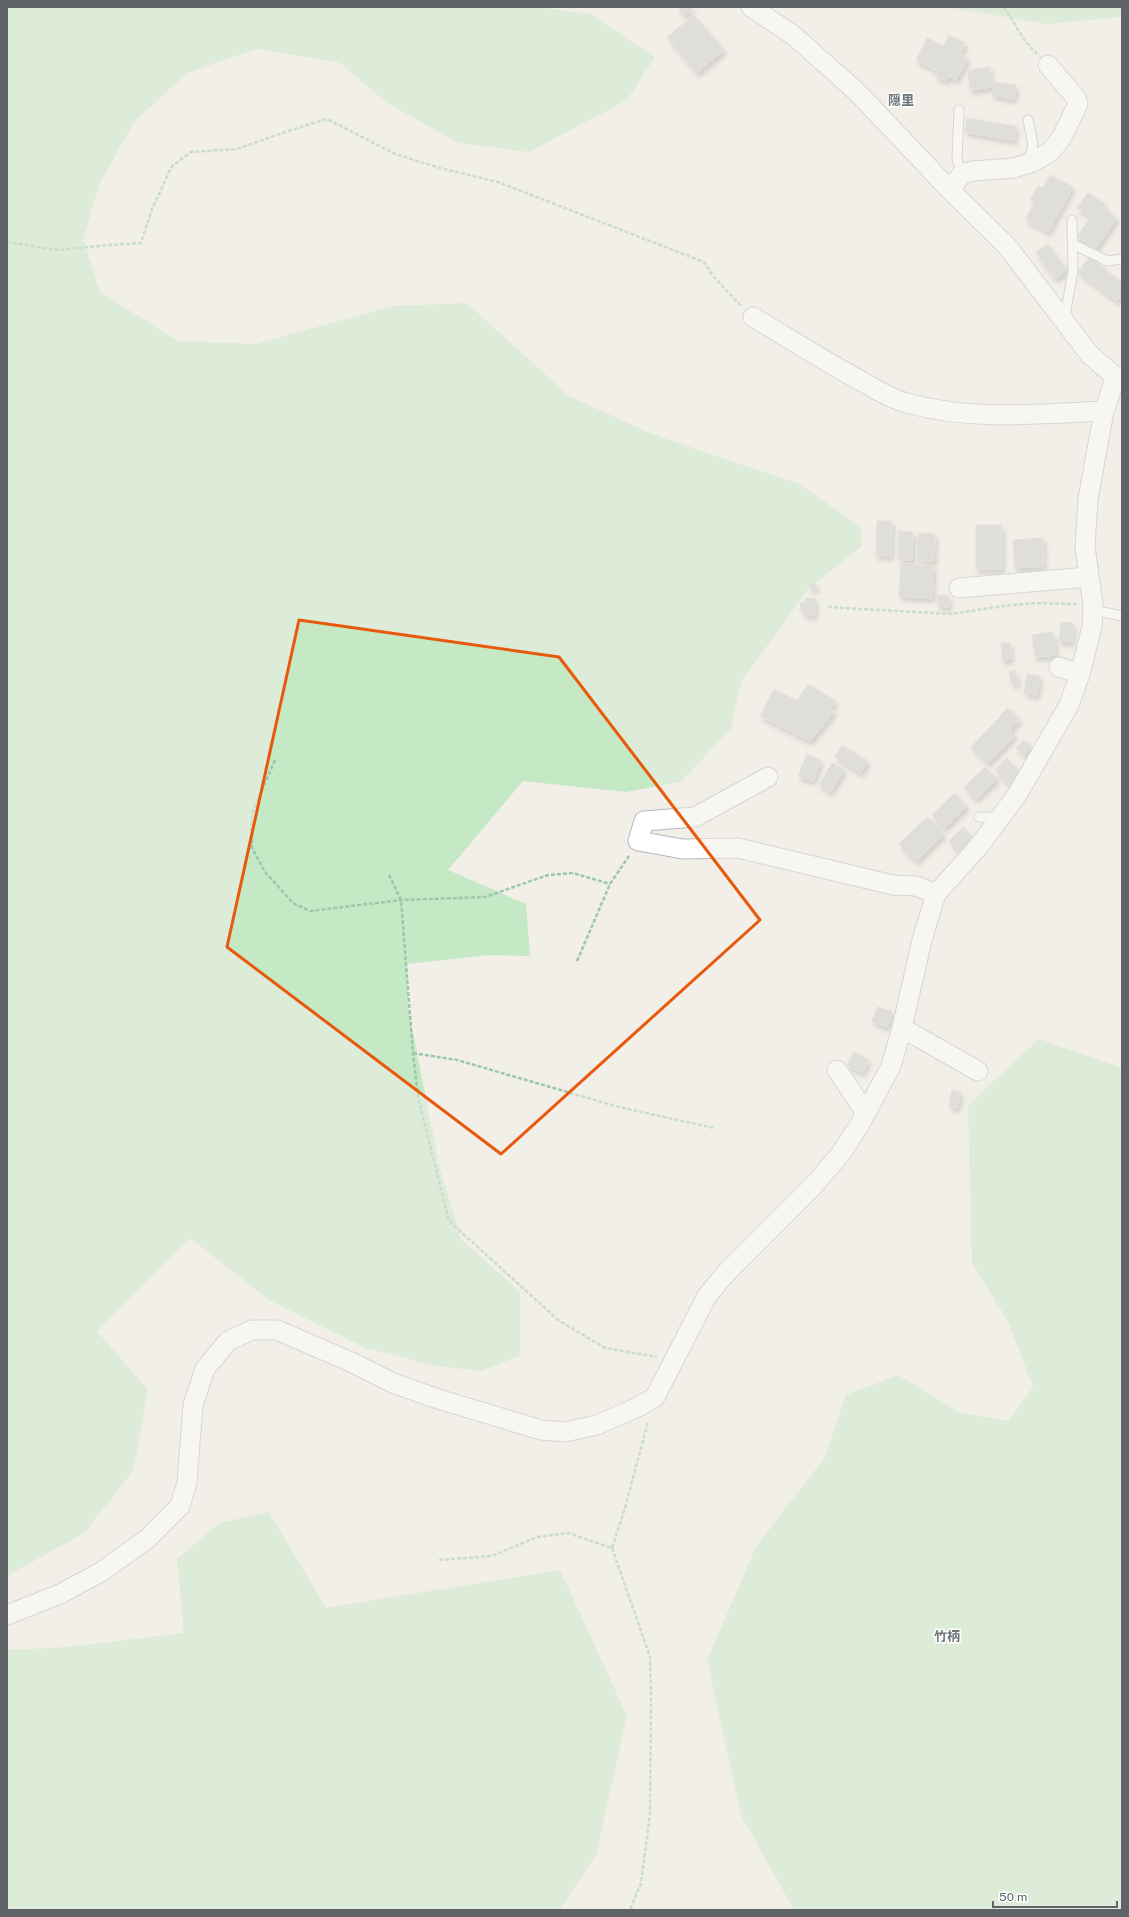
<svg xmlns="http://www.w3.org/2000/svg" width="1129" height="1917" viewBox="0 0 1129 1917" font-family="'Public Sans','Noto Sans JP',sans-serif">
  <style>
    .green { fill: #c5e8c5 }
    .building { fill: #cccac5; stroke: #d6d1c6; filter: url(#shadow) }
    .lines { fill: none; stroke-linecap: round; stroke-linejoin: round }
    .lane-casing { stroke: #b5b8bc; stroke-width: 11 }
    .street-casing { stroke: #b5b8bc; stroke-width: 21 }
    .path { stroke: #9cc7a9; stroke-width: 2.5; stroke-dasharray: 4 2; stroke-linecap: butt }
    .lane { stroke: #fff; stroke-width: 9 }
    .street { stroke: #fff; stroke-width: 19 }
    .marked { fill: none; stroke: #e8590c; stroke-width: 3; stroke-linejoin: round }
    .labels { text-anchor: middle; stroke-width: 3; stroke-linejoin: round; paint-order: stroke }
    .quarter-label { font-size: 13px; font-weight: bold; fill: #70757a; stroke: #fff }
  </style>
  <defs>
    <filter id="shadow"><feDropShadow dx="2.5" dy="4.5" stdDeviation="2" flood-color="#0004"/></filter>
  </defs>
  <rect width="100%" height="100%" fill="#f1efe8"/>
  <path class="green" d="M7 7H536L590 14 655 57 627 100 529 152 458 143 386 102 340 63 257 49 187 73 134 122 100 183 83 239 100 292 178 341 256 344 393 306 467 303 569 396 652 434 799 484 861 527 862 546 809 588 741 682 731 728 681 782 626 792 523 781 448 870 526 904 530 956 489 955 407 964 408 1007 439 1165 461 1239 520 1292V1356L481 1371 436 1366 366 1348 269 1300 190 1238 97 1331 148 1390 133 1471 84 1533 7 1576Z
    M946 7H1122V17L1047 24Z
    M1039 1039 1122 1068V1910H794L741 1815 707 1660 756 1547 825 1457 846 1395 898 1375 960 1413 1008 1421 1033 1387 1008 1321 972 1263 968 1105Z
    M269 1512 326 1608 560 1570 627 1716 596 1855 560 1910H7V1650L69 1647 184 1633 177 1559 220 1523Z"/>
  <path class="building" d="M680 7H692L693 8 684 15 678 8Z
    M694 15 724 50 697 73 667 37Z
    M949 35 965 43 960 54 968 58 956 80 948 76 946 81 935 76 937 71 916 60 927 38 944 46Z
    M990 67 993 87 970 90 968 70Z
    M994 82 1016 85 1014 99 992 95Z
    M967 118 1016 126 1014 140 965 132Z
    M1050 175 1073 187 1048 232 1025 219 1035 202 1030 200 1038 186 1042 188Z
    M1088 193 1105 204 1103 208 1117 218 1095 249 1077 236 1091 217 1077 208Z
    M1048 244 1067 270 1055 279 1036 252Z
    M1089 257 1122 282V294L1117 301 1078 272Z
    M877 521H892L891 556 876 555Z
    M976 525H1002V569H976Z
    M899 531 913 532 912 560H898Z
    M918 533 935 534 934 561H917Z
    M1043 538 1044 566 1015 568 1013 540Z
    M901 563 934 565 932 598 899 596Z
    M809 583 817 584 816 589 809 588Z
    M938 595 949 596V607L938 606Z
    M805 598 816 599 814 616 804 614V610L800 609 801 602 805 603Z
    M1061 622 1073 623 1072 642 1059 641Z
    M1053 632 1056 655 1035 657 1032 635Z
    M1001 643H1010L1011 659 1002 660Z
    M1015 670 1018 683 1012 684 1009 672Z
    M1027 674 1040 676 1037 695 1024 693Z
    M808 684 836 701 830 709 834 712 810 741 760 716 774 689 797 701Z
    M1008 708 1020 719 1010 730 1015 735 988 763 971 747Z
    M1024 740 1032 747 1024 755 1016 748Z
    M842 745 868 761 860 773 835 757Z
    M807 754 821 760 813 781 798 776Z
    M1007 758 1021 774 1009 785 995 770Z
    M832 763 844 769 831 792 819 785Z
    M985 767 997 779 976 799 964 787Z
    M955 793 967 806 944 828 932 815Z
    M927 817 944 834 916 861 899 844Z
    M963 827 974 838 959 852 949 841Z
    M877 1007 892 1011 887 1027 872 1022Z
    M854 1052 869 1060 862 1073 847 1065Z
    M952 1090 961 1092 957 1108 949 1106Z"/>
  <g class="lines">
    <g class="lane-casing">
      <path id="lane" d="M959 110 957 160 962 174
        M1028 120 1033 144 1029 164
        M1073 244 1107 261 1122 259
        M1064 321 1073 271 1072 220
        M1093 610 1122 616
        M979 817H1000"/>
    </g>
    <g class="street-casing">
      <path id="street" d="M751 7 793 35 857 92 950 190 1007 246 1090 355 1116 377 1122 379
        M950 190 962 174 973 171 1014 168 1033 162 1050 152 1061 139 1078 104 1076 98 1048 65
        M753 317C790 339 826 362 863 382 877 390 891 399 907 403 971 421 1038 414 1104 411
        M959 588 1088 577
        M1059 667 1080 674
        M768 777 695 817 644 821 638 841 683 849 738 848 893 885 916 886 936 894
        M902 1028 978 1071
        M837 1070 866 1113
        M7 1615 60 1594 101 1572 147 1539 180 1506 187 1482 193 1405 205 1369 228 1341 252 1330H277L351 1362 393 1383 435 1398 541 1430 565 1432 597 1425 638 1407 655 1397 707 1296 726 1273 815 1184 842 1152 860 1124 891 1066 902 1028 922 940 936 894 979 846 1017 795 1069 705 1080 674 1092 627 1093 605 1085 547 1088 499 1104 411 1116 377"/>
    </g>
    <path class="path" d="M1004 7 1025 41 1037 54
      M7 242 57 250 108 245 141 243 152 209 172 166 191 152 237 149 288 131 327 119 395 154 440 168 498 182 704 262 713 276 741 306
      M828 607 950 614 1003 606 1036 603 1076 604
      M275 760 253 811 251 826 252 848 265 872 293 903 310 911 401 900 485 897 548 875 573 873 610 884
      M389 875 401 900 413 1053 418 1097 449 1221 558 1320 605 1348 657 1357
      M577 961 610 884 629 856
      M413 1053 457 1060 619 1107 714 1128
      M612 1548 650 1657 651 1697 650 1814 641 1883 630 1910
      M439 1560 492 1556 537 1537 568 1533 612 1548 625 1508 648 1422"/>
    <use href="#lane" class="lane"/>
    <use href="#street" class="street"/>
  </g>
  <path d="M0 0H1129V1917H0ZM299 620 559 657 760 920 501 1154 227 947Z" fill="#f1efe8" fill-opacity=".55" fill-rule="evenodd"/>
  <path class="marked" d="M299 620 559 657 760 920 501 1154 227 947Z"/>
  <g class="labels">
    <g class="quarter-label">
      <text x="901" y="105">隠里</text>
      <text x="947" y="1641">竹柄</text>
    </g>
  </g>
  <rect width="1129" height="1917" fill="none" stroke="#5f6368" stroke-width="16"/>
  <path d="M993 1901v6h124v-6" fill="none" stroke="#5f6368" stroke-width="2"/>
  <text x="999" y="1901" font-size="12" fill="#5f6368" stroke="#ffffff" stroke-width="3" paint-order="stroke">50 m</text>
</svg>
